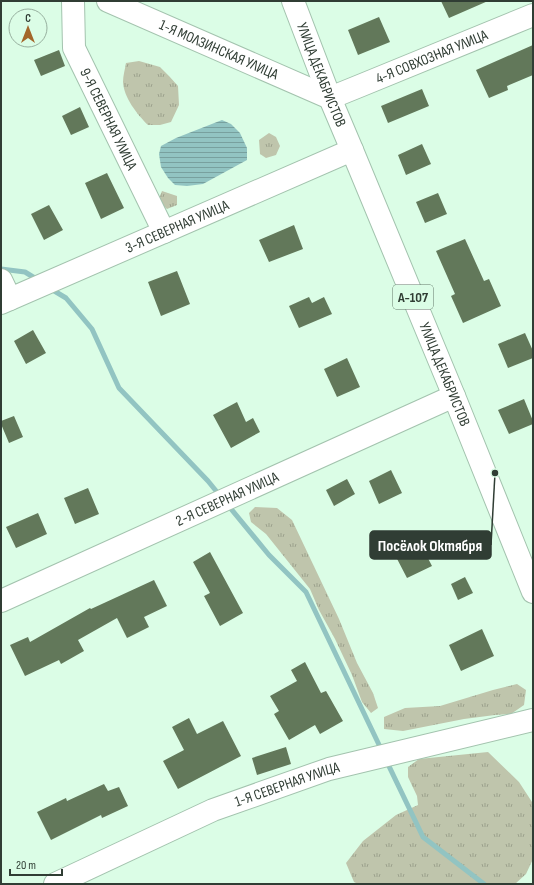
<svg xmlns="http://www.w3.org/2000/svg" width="534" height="885" viewBox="0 0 534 885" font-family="'Sofia Sans Condensed',sans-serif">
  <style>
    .grass { fill: url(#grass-tufts) }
    .water { fill: url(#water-rules) }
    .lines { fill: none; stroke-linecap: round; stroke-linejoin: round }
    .stream { stroke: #92c4c2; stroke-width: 5 }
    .building { fill: #62785a }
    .minor-casing { stroke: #a3c3ae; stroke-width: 24 }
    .highway-casing { stroke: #a3c3ae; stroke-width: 24 }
    .minor { stroke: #fff; stroke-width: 22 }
    .highway { stroke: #fff; stroke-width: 22 }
    .labels { text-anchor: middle; stroke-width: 4; stroke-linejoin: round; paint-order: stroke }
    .shield { fill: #dbfde6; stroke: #637769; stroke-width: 1 }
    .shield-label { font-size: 14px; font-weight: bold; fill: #303d34 }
    .street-label { font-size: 15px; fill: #303d34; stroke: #dbfde6 }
    .leader { fill: none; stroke: #303d34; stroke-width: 1.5 }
    .callout-dot { fill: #303d34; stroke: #dbfde6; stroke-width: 1.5 }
    .callout { fill: #303d34; stroke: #303d34; stroke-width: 1.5 }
    .callout-label { font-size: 16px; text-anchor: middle; font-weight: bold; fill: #fff }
  </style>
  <defs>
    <pattern id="grass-tufts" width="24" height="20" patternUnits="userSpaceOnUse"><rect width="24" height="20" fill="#bfc5ac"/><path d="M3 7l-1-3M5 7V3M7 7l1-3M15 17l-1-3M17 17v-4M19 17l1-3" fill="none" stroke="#9ca18d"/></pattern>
    <pattern id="water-rules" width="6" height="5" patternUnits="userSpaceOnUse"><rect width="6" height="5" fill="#92c4c2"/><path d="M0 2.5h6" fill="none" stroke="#78a09e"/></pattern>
  </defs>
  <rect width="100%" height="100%" fill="#dbfde6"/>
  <path class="grass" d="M139 61 160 67 169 76 178 86 179 105 171 122 160 125H148C137 114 124 98 123 82 123 76 125 69 126 63Z
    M269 133 276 137 280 146 276 155 266 158 260 154 259 140Z
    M162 191 177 196V205L167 209 158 201Z
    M255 507 277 508 292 520 339 619 357 663 373 693 378 708 371 713 362 702 352 675 335 639 319 610 310 589 266 534 251 522 249 513Z
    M517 684 526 690 524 705 511 714 495 715 464 719 403 731 384 729V717L405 708 440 706 493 690Z
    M488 752 519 782 532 802 533 811V859L526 874 515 884H358L354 882 346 863 363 841 396 815 418 805 417 796 408 777V767L419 759Z"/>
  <path class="water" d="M222 120 231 124 240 133 247 148V160L203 184 187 186 175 185 168 178 161 167 159 154 161 146 176 138Z"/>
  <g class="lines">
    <path class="stream" d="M1 269 25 272 38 280
      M51 289 66 298 92 329 119 388 208 481 221 497
      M227 504 269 555 306 592 382 751
      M386 760 423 837 484 884"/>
  </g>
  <path class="building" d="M441 1H488L449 18Z
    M379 17 390 42 358 55 348 30Z
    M533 45V75L507 86 508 90 489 98 476 70Z
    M59 50 65 66 41 76 34 60Z
    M422 89 429 106 388 123 381 106Z
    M80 107 89 127 71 135 62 116Z
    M422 144 431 164 406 175 398 155Z
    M107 173 124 208 101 219 85 183Z
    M438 193 447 214 425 223 416 202Z
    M49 205 63 230 44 240 31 214Z
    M294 225 303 249 269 262 259 240Z
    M465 239 484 281 489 279 501 306 463 323 451 296 455 294 436 251Z
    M177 271 190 304 161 316 148 282Z
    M309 297 312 303 324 297 332 314 299 328 289 306Z
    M33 330 46 353 26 364 14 341Z
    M525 333 533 351V358L508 368 498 344Z
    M347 358 360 387 337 397 324 369Z
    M524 399 533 421V424L509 434 498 410Z
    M237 402 246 422 253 418 260 432 231 448 213 415Z
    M14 416 23 437 9 443 1 424V421Z
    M391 470 402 493 379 504 369 481Z
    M347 479 355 494 334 506 326 490Z
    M88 488 99 514 75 524 64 498Z
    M38 513 47 534 16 548 6 527Z
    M419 541 432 566 407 578 394 553Z
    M210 552 243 613 220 626 204 596 210 593 193 562Z
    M465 577 473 593 458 600 451 584Z
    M154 580 167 606 144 617 149 627 127 638 117 618 78 640 84 651 61 664 59 660 25 676 10 645 28 637 30 642 90 608 91 609Z
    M482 629 494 656 461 671 449 645Z
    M305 662 321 693 326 691 343 721 320 734 315 725 289 740 274 714 279 711 270 696 297 681 291 670Z
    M189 718 197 734 223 721 241 756 178 789 163 761 184 750 172 727Z
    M286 747 291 764 257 775 252 758Z
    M104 784 108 791 119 787 128 806 102 818 101 815 51 840 37 812 66 798 67 801Z"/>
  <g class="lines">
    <g class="minor-casing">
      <g id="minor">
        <path id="s1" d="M73 1 74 48 164 232"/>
        <path id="s2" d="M108 1 330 98 362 85 533 15"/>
        <path d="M1 280 10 299"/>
        <path id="s3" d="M1 303 352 150"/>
        <path id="s4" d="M1 601 454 396"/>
        <path id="s5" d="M55 884 213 810 329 769 533 720"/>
      </g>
    </g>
    <g class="highway-casing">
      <g id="highway">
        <path id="s6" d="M293 1 330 98 352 150 454 396 533 592"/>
      </g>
    </g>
    <use href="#minor" class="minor"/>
    <use href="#highway" class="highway"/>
  </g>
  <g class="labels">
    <rect class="shield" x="393" y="285" width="40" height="24" rx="3"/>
    <g class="shield-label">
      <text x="413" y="302">А-107</text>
    </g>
    <g class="street-label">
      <text dy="5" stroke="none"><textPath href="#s2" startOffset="121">1-Я МОЛЗИНСКАЯ УЛИЦА</textPath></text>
      <text dy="5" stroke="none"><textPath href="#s2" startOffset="352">4-Я СОВХОЗНАЯ УЛИЦА</textPath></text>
      <text dy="5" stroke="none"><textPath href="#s6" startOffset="79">УЛИЦА ДЕКАБРИСТОВ</textPath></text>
      <text dy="5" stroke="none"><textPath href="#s1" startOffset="126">9-Я СЕВЕРНАЯ УЛИЦА</textPath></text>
      <text dy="5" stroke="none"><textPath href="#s3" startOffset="192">3-Я СЕВЕРНАЯ УЛИЦА</textPath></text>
      <text dy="5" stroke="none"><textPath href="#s6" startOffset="403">УЛИЦА ДЕКАБРИСТОВ</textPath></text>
      <text dy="5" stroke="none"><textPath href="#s4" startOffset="248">2-Я СЕВЕРНАЯ УЛИЦА</textPath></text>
      <text dy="5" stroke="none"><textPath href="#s5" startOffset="253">1-Я СЕВЕРНАЯ УЛИЦА</textPath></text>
    </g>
  </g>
  <path class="leader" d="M495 473L491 545"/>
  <circle class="callout-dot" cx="495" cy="473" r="4"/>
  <rect class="callout" x="370" y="531" width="121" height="28" rx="4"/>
  <g class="callout-label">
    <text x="430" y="551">Посёлок Октября</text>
  </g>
  <rect width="534" height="885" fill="none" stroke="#303d34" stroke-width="4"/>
  <g transform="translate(28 28)"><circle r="19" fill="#dbfde6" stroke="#97b09f"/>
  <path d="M0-3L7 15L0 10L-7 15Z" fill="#a3662a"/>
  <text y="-6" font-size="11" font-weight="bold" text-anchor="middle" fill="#303d34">С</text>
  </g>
  <path d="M10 869v6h52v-6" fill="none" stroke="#303d34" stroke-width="2"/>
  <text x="16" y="869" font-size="12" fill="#303d34" stroke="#dbfde6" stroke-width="3" paint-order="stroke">20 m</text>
</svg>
